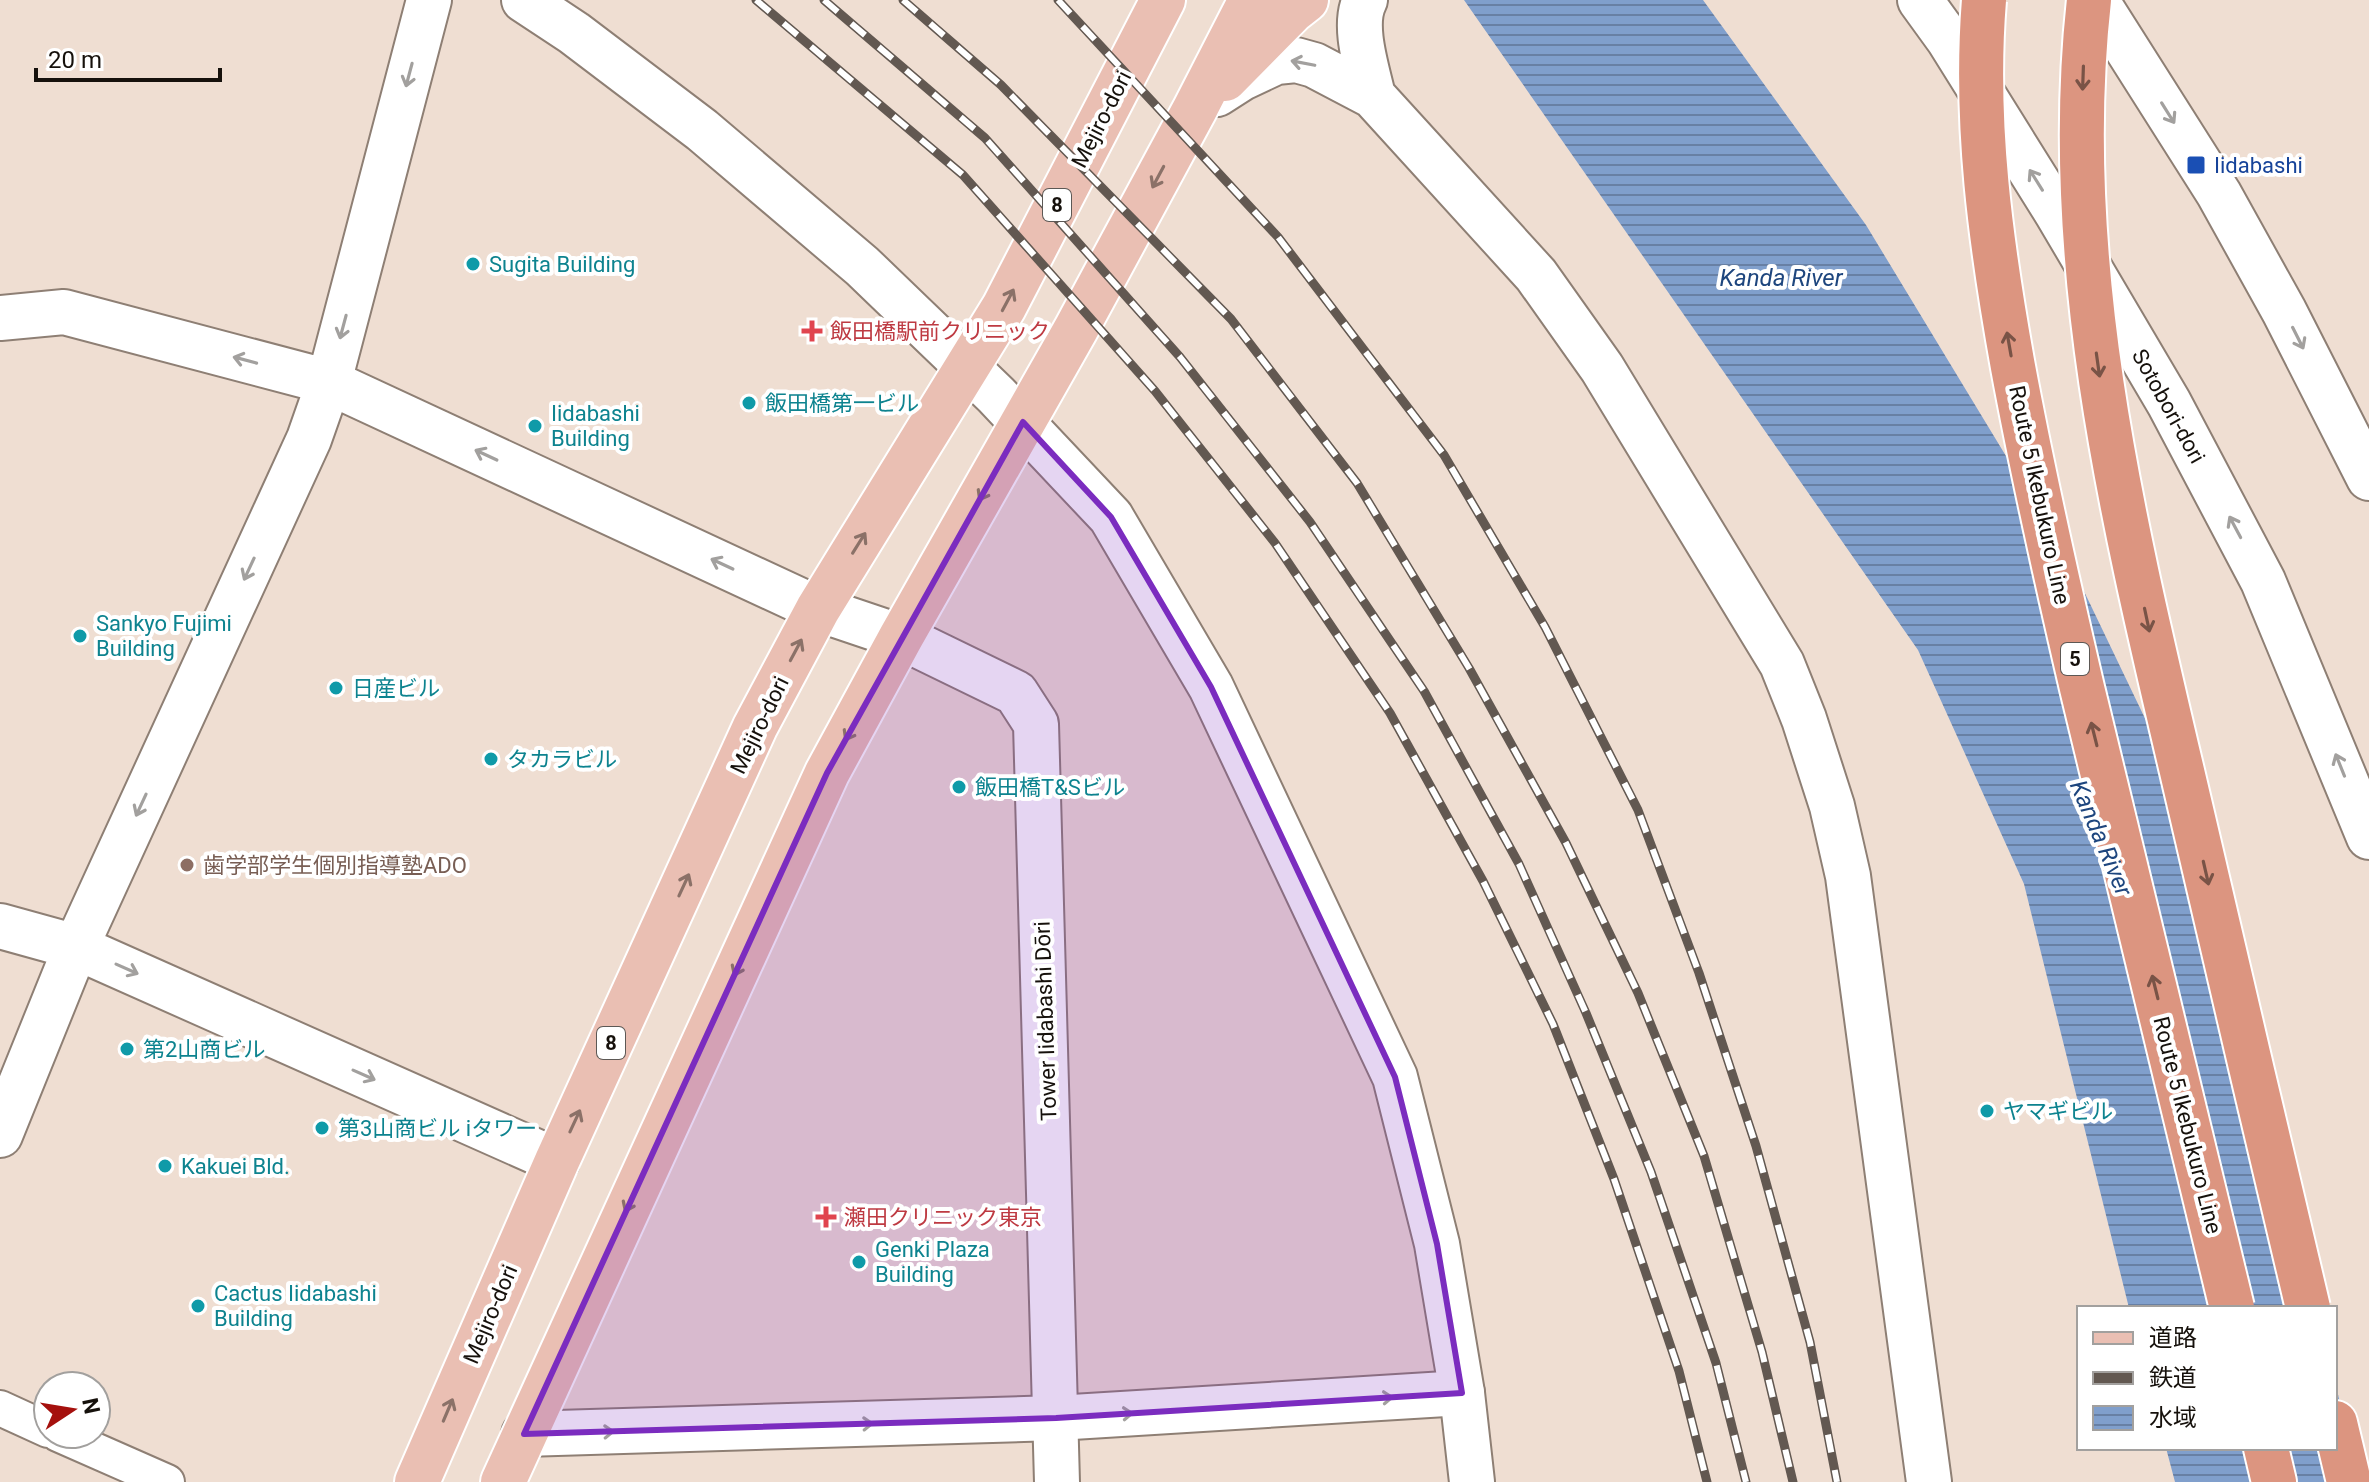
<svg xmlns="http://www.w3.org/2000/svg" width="2369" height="1482" viewBox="0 0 2369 1482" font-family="Roboto,'Noto Sans JP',sans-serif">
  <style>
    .water { fill: url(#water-rules) }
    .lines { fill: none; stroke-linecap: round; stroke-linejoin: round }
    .service-casing { stroke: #8e7f74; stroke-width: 38 }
    .minor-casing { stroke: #8e7f74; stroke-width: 48 }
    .tertiary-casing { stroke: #8e7f74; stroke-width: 48 }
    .secondary-casing { stroke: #8e7f74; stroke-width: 48 }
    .primary-casing { stroke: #fff; stroke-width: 48 }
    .motorway-casing { stroke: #fff; stroke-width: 48 }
    .service { stroke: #fff; stroke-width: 34 }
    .minor { stroke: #fff; stroke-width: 44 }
    .tertiary { stroke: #fff; stroke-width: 44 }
    .secondary { stroke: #fff; stroke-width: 44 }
    .primary { stroke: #eabfb3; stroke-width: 44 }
    .motorway { stroke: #dc9580; stroke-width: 44 }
    .rail-casing { stroke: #625851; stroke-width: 9 }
    .rail { stroke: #fff; stroke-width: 6; stroke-dasharray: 18; stroke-linecap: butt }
    .motorway-bridge-casing { stroke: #fff; stroke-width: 48; stroke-linecap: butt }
    .motorway-bridge { stroke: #dc9580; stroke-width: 44 }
    .oneway { stroke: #a2a09e }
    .oneway2 { stroke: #795346 }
    .oneway3 { stroke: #8b7168 }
    .marked { fill: #7b2cbf; fill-opacity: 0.2; stroke: #7b2cbf; stroke-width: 6; stroke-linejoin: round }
    .transit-dot { fill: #1a4fb4; stroke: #fff; stroke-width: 3 }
    .culture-dot { fill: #0f9aa8; stroke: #fff; stroke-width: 3 }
    .health-dot { fill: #e0444e; stroke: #fff; stroke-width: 3 }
    .education-dot { fill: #8d6e63; stroke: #fff; stroke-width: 3 }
    .labels { text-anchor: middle; stroke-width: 8; stroke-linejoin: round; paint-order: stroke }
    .shield { fill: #fff; stroke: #5c5855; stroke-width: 2 }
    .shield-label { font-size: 20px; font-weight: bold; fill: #16110c }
    .street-label { font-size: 22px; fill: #16110c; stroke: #fff }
    .transit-label { font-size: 22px; fill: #164399; stroke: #fff; text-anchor: start }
    .culture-label { font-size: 22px; fill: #0d838f; stroke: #fff; text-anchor: start }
    .health-label { font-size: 22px; fill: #be3a42; stroke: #fff; text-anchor: start }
    .education-label { font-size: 22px; fill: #785e54; stroke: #fff; text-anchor: start }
    .water-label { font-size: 24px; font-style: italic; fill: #1e467e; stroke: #fff }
  </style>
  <defs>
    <pattern id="water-rules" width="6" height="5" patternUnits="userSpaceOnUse" patternTransform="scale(2)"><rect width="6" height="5" fill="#809fcc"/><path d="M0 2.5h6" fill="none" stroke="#6880a4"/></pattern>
  </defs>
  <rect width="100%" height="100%" fill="#efded2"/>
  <path class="water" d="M1464 0H1703L1866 225 2069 560 2200 833 2317 1308H2129L2024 884 1918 650Z
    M2335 1382 2359 1482H2175L2166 1448H2335Z"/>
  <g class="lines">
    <g class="service-casing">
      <path id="service" d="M0 1408 48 1430
        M58 1434 167 1482"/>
    </g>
    <g class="minor-casing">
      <path id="minor" d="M0 318 64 312 329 382 818 609 901 637
        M0 926 76 947 557 1161
        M0 1135 76 947 309 439 329 382 429 0
        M524 1434 1056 1418 1462 1393"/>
    </g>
    <g class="tertiary-casing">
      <path id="tertiary" d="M524 0 574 33 702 130 862 266 996 395 1111 517 1211 687 1395 1077 1437 1244 1462 1393 1472 1482
        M1365 0C1352 25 1367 69 1373 96
        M1217 94 1242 78 1276 62 1296 60 1314 65 1373 96 1536 275 1602 368 1782 664 1804 719 1832 806 1848 876 1929 1482
        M901 637 1016 693 1036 724 1057 1482"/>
    </g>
    <g class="secondary-casing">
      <path id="secondary" d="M1920 0 1949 40 2057 213 2169 403 2263 581 2369 837
        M2096 0 2219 194 2284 311 2369 478"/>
    </g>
    <g class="primary-casing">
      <path id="primary" d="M1225 79 1292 11 1306 0
        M417 1482 557 1161 755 727 818 609 1004 307 1163 0
        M503 1482 827 773 901 637 1076 329 1195 109 1251 0"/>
    </g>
    <g class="motorway-casing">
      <path id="motorway" d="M2335 1423 2349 1482
        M2266 1448 2274 1482"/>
    </g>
    <use href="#service" class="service"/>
    <use href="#minor" class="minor"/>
    <use href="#tertiary" class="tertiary"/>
    <use href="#secondary" class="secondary"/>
    <use href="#primary" class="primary"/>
    <use href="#motorway" class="motorway"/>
    <g class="rail-casing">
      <path id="rail" d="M756 0 963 175 1155 391 1275 543 1390 713 1483 881 1553 1024 1614 1179 1679 1371 1707 1482
        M824 0 985 138 1180 357 1310 522 1424 691 1519 864 1586 1013 1651 1172 1716 1363 1746 1482
        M903 0 1001 85 1231 319 1357 483 1469 668 1566 843 1638 993 1704 1156 1762 1352 1793 1482
        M1058 0 1278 237 1444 455 1545 627 1638 810 1699 973 1756 1146 1810 1342 1837 1482"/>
    </g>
    <use href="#rail" class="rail"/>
    <g class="motorway-bridge-casing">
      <path id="motorway-bridge" d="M1984 0C1974 123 1991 245 2013 367 2033 475 2057 581 2082 688 2132 895 2182 1101 2232 1308
        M2089 0C2060 259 2122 517 2181 767 2223 947 2265 1128 2308 1308"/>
    </g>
    <use href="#motorway-bridge" class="motorway-bridge"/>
  </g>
  <defs><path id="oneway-shaft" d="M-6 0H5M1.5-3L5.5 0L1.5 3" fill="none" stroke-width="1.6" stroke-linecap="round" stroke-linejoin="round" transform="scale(2)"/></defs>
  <g class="oneway">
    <use href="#oneway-shaft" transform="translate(1303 63) rotate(-169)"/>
    <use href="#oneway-shaft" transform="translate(409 75) rotate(105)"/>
    <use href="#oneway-shaft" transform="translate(2168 113) rotate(58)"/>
    <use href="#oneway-shaft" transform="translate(2036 180) rotate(-122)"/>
    <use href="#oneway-shaft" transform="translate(343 327) rotate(105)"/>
    <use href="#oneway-shaft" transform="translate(2298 338) rotate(63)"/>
    <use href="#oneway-shaft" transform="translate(245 360) rotate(-165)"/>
    <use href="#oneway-shaft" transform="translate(486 455) rotate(-155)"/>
    <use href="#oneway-shaft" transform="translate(2235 527) rotate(-118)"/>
    <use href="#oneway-shaft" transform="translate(722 564) rotate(-155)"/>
    <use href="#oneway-shaft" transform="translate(249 569) rotate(115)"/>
    <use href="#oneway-shaft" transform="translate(2340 765) rotate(-112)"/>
    <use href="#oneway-shaft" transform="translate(141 805) rotate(115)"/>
    <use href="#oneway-shaft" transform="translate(127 969) rotate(24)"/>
    <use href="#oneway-shaft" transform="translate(364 1075) rotate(24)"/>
    <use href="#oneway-shaft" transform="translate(1381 1398) rotate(-4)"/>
    <use href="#oneway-shaft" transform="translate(1121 1414) rotate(-4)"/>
    <use href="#oneway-shaft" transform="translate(861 1424) rotate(-2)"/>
    <use href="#oneway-shaft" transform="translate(602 1432) rotate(-2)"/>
  </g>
  <g class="oneway2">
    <use href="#oneway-shaft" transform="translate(2083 78) rotate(92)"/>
    <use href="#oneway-shaft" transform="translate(2009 344) rotate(-100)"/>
    <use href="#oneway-shaft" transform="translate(2098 365) rotate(82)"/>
    <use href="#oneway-shaft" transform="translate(2147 620) rotate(78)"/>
    <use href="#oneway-shaft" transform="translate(2094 734) rotate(-104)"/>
    <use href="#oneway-shaft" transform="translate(2206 873) rotate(77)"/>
    <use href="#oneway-shaft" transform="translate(2155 987) rotate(-104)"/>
  </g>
  <g class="oneway3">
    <use href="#oneway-shaft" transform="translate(1158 177) rotate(118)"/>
    <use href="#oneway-shaft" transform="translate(1008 300) rotate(-62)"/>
    <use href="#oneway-shaft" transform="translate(985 490) rotate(119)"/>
    <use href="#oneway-shaft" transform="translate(859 543) rotate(-58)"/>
    <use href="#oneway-shaft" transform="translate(796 650) rotate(-62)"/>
    <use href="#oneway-shaft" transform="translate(851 730) rotate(119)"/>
    <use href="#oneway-shaft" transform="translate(684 885) rotate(-65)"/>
    <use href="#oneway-shaft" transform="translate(739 965) rotate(115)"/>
    <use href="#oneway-shaft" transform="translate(575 1121) rotate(-65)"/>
    <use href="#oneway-shaft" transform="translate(630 1201) rotate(115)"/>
    <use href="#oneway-shaft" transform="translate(448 1410) rotate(-67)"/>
  </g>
  <path class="marked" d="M1023 422 1111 517 1211 687 1395 1077 1437 1244 1462 1393 1056 1418 524 1434 827 773Z"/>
  <rect class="transit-dot" x="2186" y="155" width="20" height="20" rx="4"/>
  <g class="culture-dot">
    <circle cx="473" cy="264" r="8"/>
    <circle cx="749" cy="403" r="8"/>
    <circle cx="535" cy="426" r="8"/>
    <circle cx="80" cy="636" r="8"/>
    <circle cx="336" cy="688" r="8"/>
    <circle cx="491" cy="759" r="8"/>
    <circle cx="959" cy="787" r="8"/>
    <circle cx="127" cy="1049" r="8"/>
    <circle cx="1987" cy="1111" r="8"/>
    <circle cx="322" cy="1128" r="8"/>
    <circle cx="165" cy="1166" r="8"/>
    <circle cx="859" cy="1262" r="8"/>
    <circle cx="198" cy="1306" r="8"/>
  </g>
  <g class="health-dot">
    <path d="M808 319h8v8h8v8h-8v8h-8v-8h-8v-8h8z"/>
    <path d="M822 1205h8v8h8v8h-8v8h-8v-8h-8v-8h8z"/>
  </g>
  <circle class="education-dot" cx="187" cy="865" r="8"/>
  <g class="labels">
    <g class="shield">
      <rect x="1043" y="189" width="28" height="32" rx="6"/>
      <rect x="2061" y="643" width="28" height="32" rx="6"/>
      <rect x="597" y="1027" width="28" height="32" rx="6"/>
    </g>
    <g class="shield-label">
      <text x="1057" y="212">8</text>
      <text x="2075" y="666">5</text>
      <text x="611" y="1050">8</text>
    </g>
    <g class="street-label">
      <text transform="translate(1101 119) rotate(-63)" y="8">Mejiro-dori</text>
      <text transform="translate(2169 406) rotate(61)" y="8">Sotobori-dori</text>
      <text transform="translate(2040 495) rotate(78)" y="8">Route 5 Ikebukuro Line</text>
      <text transform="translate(759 725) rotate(-64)" y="8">Mejiro-dori</text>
      <text transform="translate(1045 1021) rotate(-92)" y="8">Tower Iidabashi Dōri</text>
      <text transform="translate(2188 1125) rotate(76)" y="8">Route 5 Ikebukuro Line</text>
      <text transform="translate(490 1314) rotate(-67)" y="8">Mejiro-dori</text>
    </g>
    <g class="transit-label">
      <text x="2214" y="173">Iidabashi</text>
    </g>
    <g class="culture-label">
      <text x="489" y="272">Sugita Building</text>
      <text x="765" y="411">飯田橋第一ビル</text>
      <text x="551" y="421">Iidabashi<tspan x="551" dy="25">Building</tspan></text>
      <text x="96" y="631">Sankyo Fujimi<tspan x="96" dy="25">Building</tspan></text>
      <text x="352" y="696">日産ビル</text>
      <text x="507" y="767">タカラビル</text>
      <text x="975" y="795">飯田橋T&amp;Sビル</text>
      <text x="143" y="1057">第2山商ビル</text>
      <text x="2003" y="1119">ヤマギビル</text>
      <text x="338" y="1136">第3山商ビル iタワー</text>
      <text x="181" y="1174">Kakuei Bld.</text>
      <text x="875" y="1257">Genki Plaza<tspan x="875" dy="25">Building</tspan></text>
      <text x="214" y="1301">Cactus Iidabashi<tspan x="214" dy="25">Building</tspan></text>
    </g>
    <g class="health-label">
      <text x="830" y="339">飯田橋駅前クリニック</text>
      <text x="844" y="1225">瀬田クリニック東京</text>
    </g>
    <g class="education-label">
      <text x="203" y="873">歯学部学生個別指導塾ADO</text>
    </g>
    <g class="water-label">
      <text x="1781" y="286">Kanda River</text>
      <text transform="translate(2101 838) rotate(67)" y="8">Kanda River</text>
    </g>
  </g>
  <rect x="2077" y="1306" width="260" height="144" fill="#ffffff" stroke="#a2a09e" stroke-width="2"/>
  <rect x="2093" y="1332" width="40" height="12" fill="#eabfb3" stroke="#a2a09e" stroke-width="2"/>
  <text x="2149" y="1346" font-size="24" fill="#16110c">道路</text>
  <rect x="2093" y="1372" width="40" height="12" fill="#625851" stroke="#a2a09e" stroke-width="2"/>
  <text x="2149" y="1386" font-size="24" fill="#16110c">鉄道</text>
  <rect x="2093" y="1406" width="40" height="24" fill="url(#water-rules)" stroke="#a2a09e" stroke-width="2"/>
  <text x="2149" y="1426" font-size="24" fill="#16110c">水域</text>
  <g transform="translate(72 1410) rotate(78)"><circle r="38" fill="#ffffff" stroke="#a2a09e" stroke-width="2"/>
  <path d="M0-6L14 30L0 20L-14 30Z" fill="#a5100d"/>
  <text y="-12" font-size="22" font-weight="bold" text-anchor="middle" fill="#16110c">N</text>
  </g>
  <path d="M36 68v12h184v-12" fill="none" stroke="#16110c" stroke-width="4"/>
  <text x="48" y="68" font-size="24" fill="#16110c" stroke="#ffffff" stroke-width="6" paint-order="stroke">20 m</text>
</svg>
